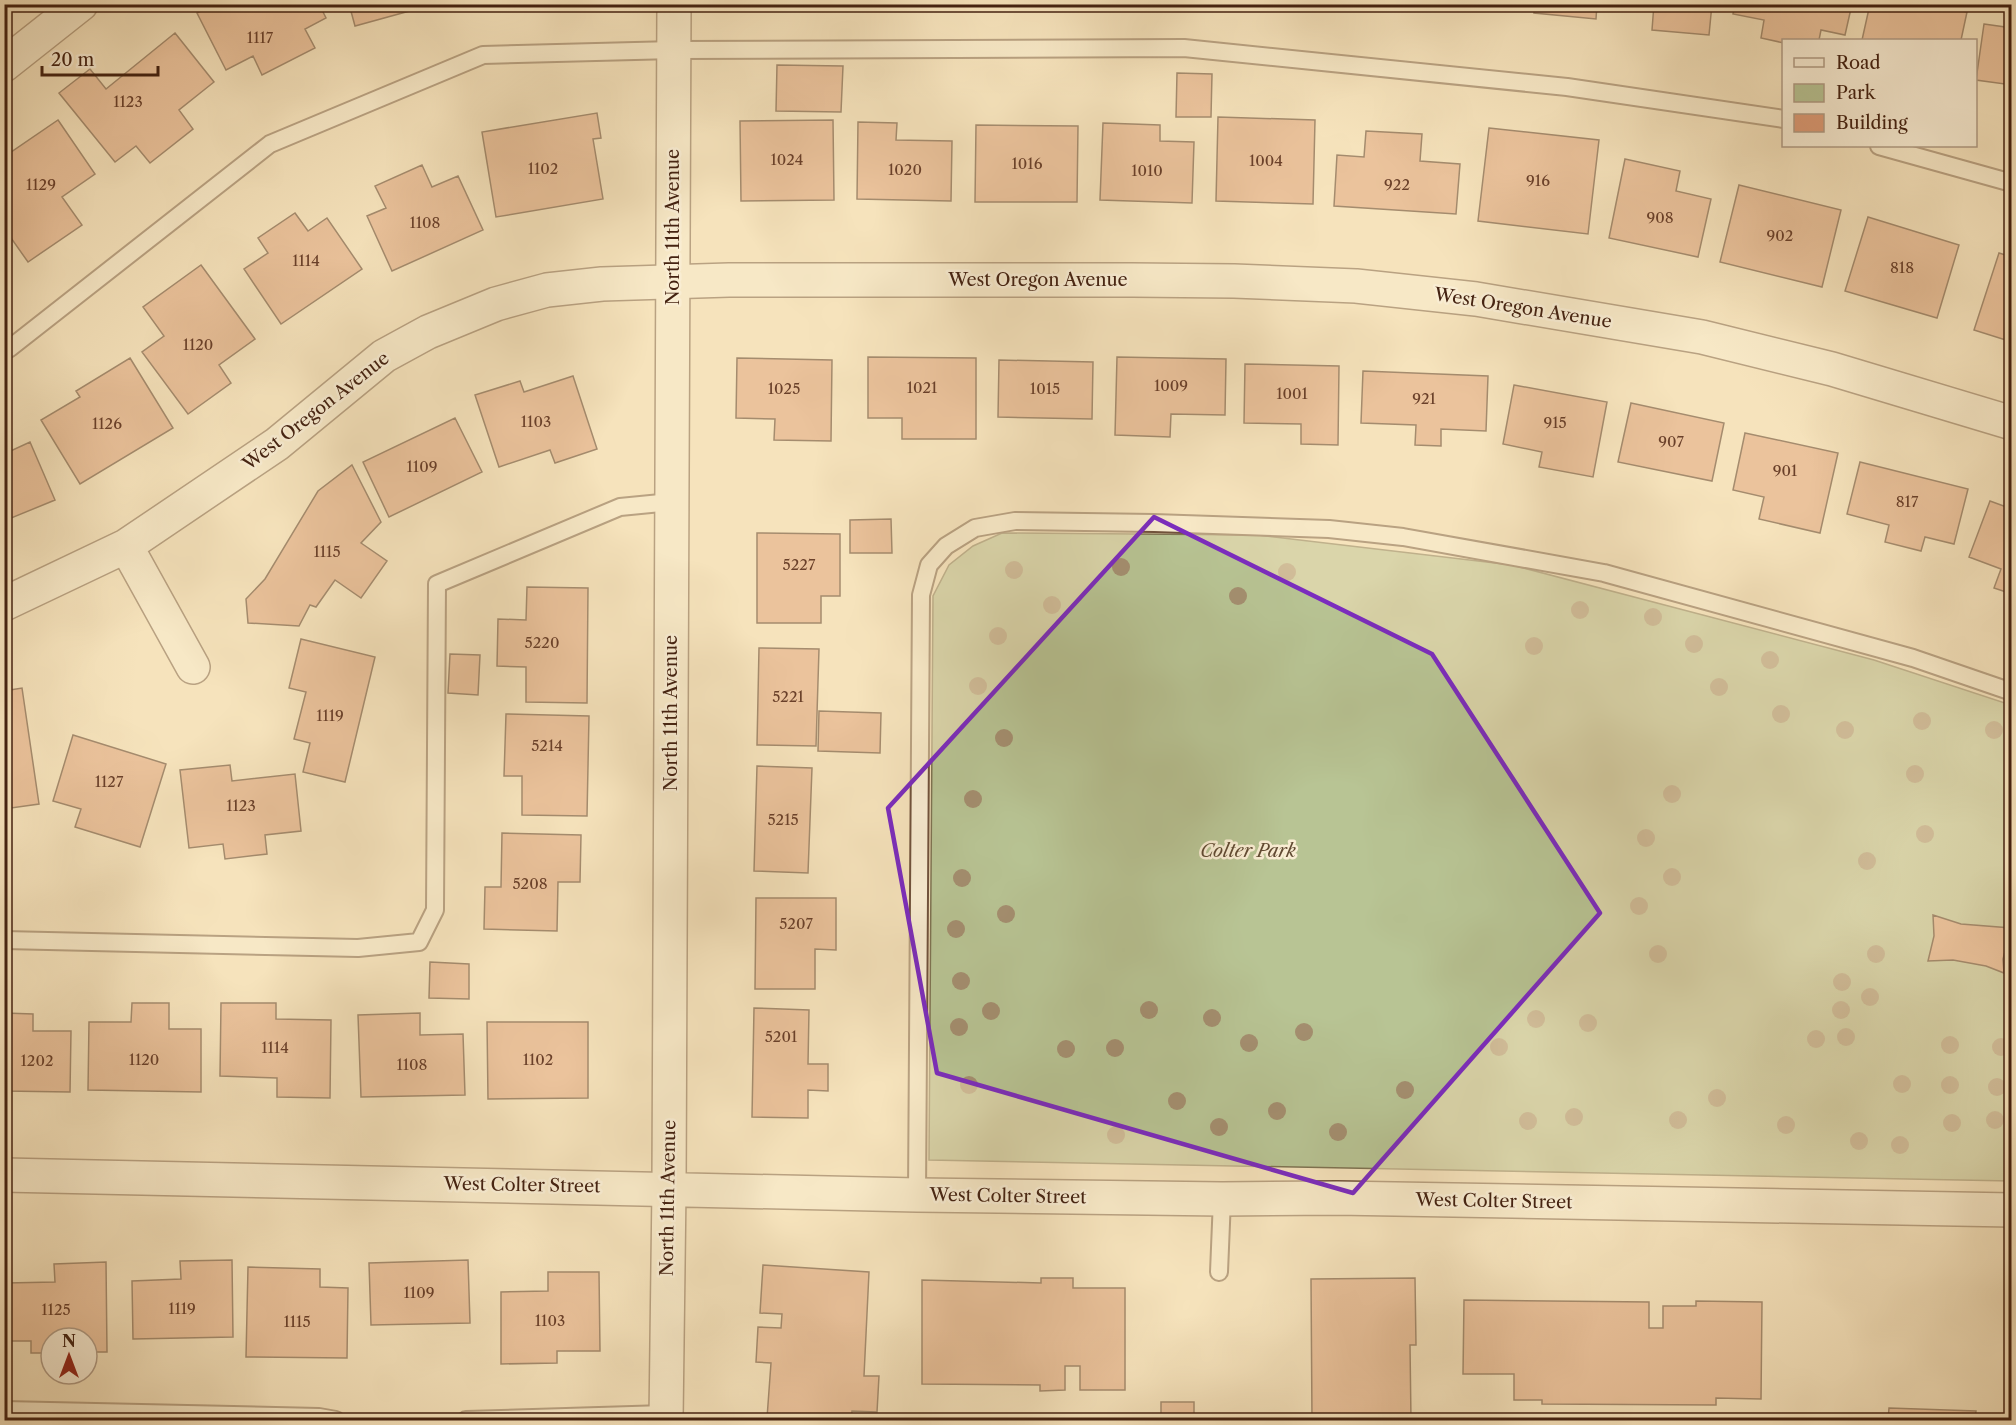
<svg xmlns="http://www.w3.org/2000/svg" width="2016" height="1425" viewBox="0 0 2016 1425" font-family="'Libre Caslon Text',serif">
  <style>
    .green { fill: #b8c494; stroke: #7e7352; stroke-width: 1.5 }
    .building { fill: #de9c77; stroke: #421; stroke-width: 1.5 }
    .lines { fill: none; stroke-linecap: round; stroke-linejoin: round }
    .service-casing { stroke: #70523c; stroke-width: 20 }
    .minor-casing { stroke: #70523c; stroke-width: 36 }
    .tertiary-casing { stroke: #70523c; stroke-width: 36 }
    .service { stroke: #f9edd3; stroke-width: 16 }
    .minor { stroke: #f9edd3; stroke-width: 33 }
    .tertiary { stroke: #f9edd3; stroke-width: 33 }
    .tree { fill: #a48f70 }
    .marked { fill: none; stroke: #7b2cbf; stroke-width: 4.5; stroke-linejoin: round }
    .labels { text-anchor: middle; stroke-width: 5; stroke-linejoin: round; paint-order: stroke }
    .number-label { font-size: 15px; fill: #6a402a }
    .street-label { font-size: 18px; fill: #421; stroke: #f9edd3 }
    .park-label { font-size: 18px; font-style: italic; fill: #614a32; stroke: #f9edd3 }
  </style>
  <rect width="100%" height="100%" fill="#f6e3bc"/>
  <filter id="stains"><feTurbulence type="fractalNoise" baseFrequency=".00333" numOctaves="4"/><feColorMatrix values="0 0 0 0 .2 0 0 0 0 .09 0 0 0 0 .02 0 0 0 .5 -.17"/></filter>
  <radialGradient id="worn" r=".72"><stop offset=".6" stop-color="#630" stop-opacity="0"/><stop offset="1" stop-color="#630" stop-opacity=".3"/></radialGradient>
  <path class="green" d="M1002 533 1258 535 1512 565 1874 660 2011 705V1181L929 1160 933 596 949 565 973 546Z"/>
  <path class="building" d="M214 4H319L326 18 305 29 315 48 262 75 253 56 226 70 197 13Z
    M349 4H435L355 26Z
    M1535 4H1597L1596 19 1534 13Z
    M1712 4 1709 35 1652 30 1654 4Z
    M1735 4H1852L1845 35 1821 30 1819 40H1784V43L1761 38 1764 20 1733 14Z
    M1870 4H1932L1967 12 1961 40H1862Z
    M1984 24 2012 28V85L1976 80Z
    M175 33 214 82 179 110 193 129 150 163 136 146 115 162 59 93 90 69 106 89Z
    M777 65 843 66 841 112 776 111Z
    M1177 73 1212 74 1211 117H1176Z
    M597 113 601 138 593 139 603 199 496 217 482 132Z
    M1218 117 1315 120 1313 204 1216 201Z
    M58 120 95 174 62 197 82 225 28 262 4 228V157Z
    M833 120 834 200 741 201 740 121Z
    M858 122 897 123 896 140 952 141 951 201 857 199Z
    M1103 123 1160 125V141L1194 142 1192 203 1100 200Z
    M976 125 1078 126 1077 202H975Z
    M1489 128 1599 140 1588 234 1478 221Z
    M1366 131 1422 134 1420 161 1460 164 1456 214 1334 206 1337 155 1364 157Z
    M1625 159 1680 171 1676 191 1711 199 1698 257 1609 238Z
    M422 165 432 187 458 176 483 230 392 271 367 216 386 208 375 186Z
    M1739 185 1841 210 1822 287 1720 262Z
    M295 213 308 231 327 218 362 269 281 324 244 269 268 253 258 238Z
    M1868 217 1959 245 1937 318 1845 291Z
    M1999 253 2012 257V342L1974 330Z
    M201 265 255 339 219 365 231 383 188 414 142 352 164 336 143 307Z
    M868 357 976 358V439H902V418H868Z
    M1117 357 1226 359 1225 415 1171 414 1170 437 1115 435Z
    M130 358 173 428 80 484 41 420 80 397 76 391Z
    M737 358 832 360 831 441 774 440 775 419 736 418Z
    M999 360 1093 362 1092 419 998 417Z
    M1245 364 1339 366 1338 445 1301 444V424L1244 423Z
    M1363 371 1488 376 1486 431 1441 429V446L1415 445 1416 425 1361 423Z
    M573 376 597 449 555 463 550 450 499 467 475 395 520 381 524 392Z
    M1514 385 1607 402 1593 477 1539 467 1542 452 1503 444Z
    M1631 403 1724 423 1712 481 1618 462Z
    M455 418 482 472 389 517 363 462Z
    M1745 433 1838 453 1820 533 1759 519 1764 497 1733 490Z
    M30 442 55 500 4 521V454Z
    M1860 462 1968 489 1954 544 1925 537 1921 551 1885 542 1889 525 1847 514Z
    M352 465 381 522 361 543 387 561 361 598 335 580 316 607 310 605 299 626 248 623 246 599 265 579 318 491Z
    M1990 501 2012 509V594L1994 588 2001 569 1969 557Z
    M891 519 892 553H850V520Z
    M757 533 840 534V596H821V623H757Z
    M527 587 588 588 587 703 526 702V667L497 666 498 619 526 620Z
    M301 639 375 657 345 782 303 772 310 743 294 739 306 692 289 688Z
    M759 648 819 649 816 746 757 745Z
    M450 654 480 655 478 695 448 693Z
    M22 688 39 804 4 809V691Z
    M819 711 881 713 880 753 818 751Z
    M506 714 589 716 587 816 522 815V776H504Z
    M73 735 166 764 140 847 75 827 81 809 53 801Z
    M230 765 232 781 295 774 301 831 265 835 267 854 225 859 223 844 189 848 180 770Z
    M757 766 812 768 808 873 754 871Z
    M502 833 581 835 580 882H558L557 931 484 929 485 887H501Z
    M756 898H836V950L815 949V989H755Z
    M1933 915 1961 924 2011 928 2003 959 2004 973 1986 966 1953 960 1928 961 1934 936Z
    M430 962 469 964V999L429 998Z
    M132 1003H169V1029H201V1092L88 1090 89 1022H131Z
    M221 1003H276V1019L331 1020 330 1098 277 1097V1078L220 1076Z
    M754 1008 809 1010 808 1064H828V1091L808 1090V1118L752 1117Z
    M4 1013 33 1014V1031H71L70 1092 4 1091Z
    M420 1013V1035L463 1034 465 1095 361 1097 358 1015Z
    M487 1022H588V1098L488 1099Z
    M232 1260 233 1337 133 1339 132 1281 181 1279 180 1261Z
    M468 1260 470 1323 371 1325 369 1263Z
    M106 1262 107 1352H87V1338H51V1353H31V1341H7L6 1283 55 1282 54 1264Z
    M763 1265 869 1272 864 1376H879L877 1412 852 1411 851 1420H766L767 1418 771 1363 756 1362 758 1327 781 1328 782 1314 760 1313Z
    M248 1267 320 1269V1287L348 1288 347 1358 246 1357Z
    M548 1272H599L600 1351H557V1363L501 1364V1292L548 1291Z
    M1041 1278H1073V1288H1125V1390H1080V1366H1065V1390L1040 1391V1385L922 1384V1280L1041 1283Z
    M1415 1278 1416 1345H1410L1411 1420H1312L1311 1279Z
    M1464 1300 1649 1302V1328H1663V1306H1696V1301L1762 1302 1761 1399 1716 1398V1405L1542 1404V1400H1514V1374H1463Z
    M1161 1402H1194V1420H1161Z
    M1889 1408 1976 1411 1975 1420H1888Z"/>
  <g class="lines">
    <g class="service-casing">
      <path id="service" d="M1879 146 2012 183
        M4 351 10 348 270 144 483 55 674 50 1184 48 1567 87 1784 119
        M4 940 358 948 419 942 435 910 437 584 620 507 671 502
        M917 1195 921 595 929 565 946 546 975 528 1015 521 1154 523 1329 529 1403 537 1604 573 1913 658 2012 692
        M1219 1272 1222 1199
        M4 1410 319 1417 336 1420
        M466 1420 665 1414"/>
    </g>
    <g class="minor-casing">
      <path id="minor" d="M4 65 81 4
        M126 546 193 667
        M4 604 126 546 277 444 384 356 428 332 496 304 547 290 602 284 729 280H1132L1234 281 1356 286 1476 299 1702 337 1832 369 2012 423"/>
    </g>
    <g class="tertiary-casing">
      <path id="tertiary" d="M4 1175 917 1195 1222 1199 1337 1198 2012 1210
        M666 1420 669 1188 674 4"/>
    </g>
    <use href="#service" class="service"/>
    <use href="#minor" class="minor"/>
    <use href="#tertiary" class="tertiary"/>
  </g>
  <g class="tree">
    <circle cx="1121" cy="567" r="9"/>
    <circle cx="1014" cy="570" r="9"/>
    <circle cx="1287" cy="572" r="9"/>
    <circle cx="1238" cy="596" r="9"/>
    <circle cx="1052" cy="605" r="9"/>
    <circle cx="1580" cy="610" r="9"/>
    <circle cx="1653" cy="617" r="9"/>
    <circle cx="998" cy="636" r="9"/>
    <circle cx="1694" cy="644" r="9"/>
    <circle cx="1534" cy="646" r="9"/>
    <circle cx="1770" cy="660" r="9"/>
    <circle cx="978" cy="686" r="9"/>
    <circle cx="1719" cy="687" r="9"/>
    <circle cx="1781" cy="714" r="9"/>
    <circle cx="1922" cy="721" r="9"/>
    <circle cx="1845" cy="730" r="9"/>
    <circle cx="1994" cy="730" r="9"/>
    <circle cx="1004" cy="738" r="9"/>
    <circle cx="1915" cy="774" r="9"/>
    <circle cx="1672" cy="794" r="9"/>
    <circle cx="973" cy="799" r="9"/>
    <circle cx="1925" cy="834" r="9"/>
    <circle cx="1646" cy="838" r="9"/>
    <circle cx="1867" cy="861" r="9"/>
    <circle cx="1672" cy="877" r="9"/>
    <circle cx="962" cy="878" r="9"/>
    <circle cx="1639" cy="906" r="9"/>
    <circle cx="1006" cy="914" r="9"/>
    <circle cx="956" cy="929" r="9"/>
    <circle cx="1658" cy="954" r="9"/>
    <circle cx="1876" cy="954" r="9"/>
    <circle cx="961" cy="981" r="9"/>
    <circle cx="1842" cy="982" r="9"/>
    <circle cx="1870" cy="997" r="9"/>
    <circle cx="1149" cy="1010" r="9"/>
    <circle cx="1841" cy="1010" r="9"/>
    <circle cx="991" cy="1011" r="9"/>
    <circle cx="1212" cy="1018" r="9"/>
    <circle cx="1536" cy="1019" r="9"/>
    <circle cx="1588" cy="1023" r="9"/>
    <circle cx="959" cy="1027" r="9"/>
    <circle cx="1304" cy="1032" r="9"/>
    <circle cx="1846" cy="1037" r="9"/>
    <circle cx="1816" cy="1039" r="9"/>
    <circle cx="1249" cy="1043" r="9"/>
    <circle cx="1950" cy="1045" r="9"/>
    <circle cx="1499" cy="1047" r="9"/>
    <circle cx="2001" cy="1047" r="9"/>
    <circle cx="1115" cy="1048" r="9"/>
    <circle cx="1066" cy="1049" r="9"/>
    <circle cx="1902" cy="1084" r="9"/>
    <circle cx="969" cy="1085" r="9"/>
    <circle cx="1950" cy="1085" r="9"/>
    <circle cx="1997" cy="1087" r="9"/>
    <circle cx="1405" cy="1090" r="9"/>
    <circle cx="1717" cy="1098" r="9"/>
    <circle cx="1177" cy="1101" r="9"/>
    <circle cx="1277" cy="1111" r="9"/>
    <circle cx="1574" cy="1117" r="9"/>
    <circle cx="1678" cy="1120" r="9"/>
    <circle cx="1995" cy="1120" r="9"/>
    <circle cx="1528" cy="1121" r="9"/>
    <circle cx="1952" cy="1123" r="9"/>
    <circle cx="1786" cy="1125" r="9"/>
    <circle cx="1219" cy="1127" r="9"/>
    <circle cx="1338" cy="1132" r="9"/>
    <circle cx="1116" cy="1135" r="9"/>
    <circle cx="1859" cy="1141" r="9"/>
    <circle cx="1900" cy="1145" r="9"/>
  </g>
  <path d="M0 0H2016V1425H0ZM1154 517 1432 654 1600 913 1353 1193 937 1073 888 808Z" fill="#f6e3bc" fill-opacity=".55" fill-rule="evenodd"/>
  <path class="marked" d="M1154 517 1432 654 1600 913 1353 1193 937 1073 888 808Z"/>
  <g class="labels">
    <g class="number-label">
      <text x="260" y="43">1117</text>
      <text x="128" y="107">1123</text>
      <text x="787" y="165">1024</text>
      <text x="1266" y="166">1004</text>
      <text x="1027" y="169">1016</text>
      <text x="543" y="174">1102</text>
      <text x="905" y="175">1020</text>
      <text x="1147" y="176">1010</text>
      <text x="1538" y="186">916</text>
      <text x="41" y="190">1129</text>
      <text x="1397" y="190">922</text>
      <text x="1660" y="223">908</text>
      <text x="425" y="228">1108</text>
      <text x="1780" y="241">902</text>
      <text x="306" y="266">1114</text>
      <text x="1902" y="273">818</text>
      <text x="198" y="350">1120</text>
      <text x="1171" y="391">1009</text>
      <text x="922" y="393">1021</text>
      <text x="784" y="394">1025</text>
      <text x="1045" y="394">1015</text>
      <text x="1292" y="399">1001</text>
      <text x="1424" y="404">921</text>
      <text x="536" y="427">1103</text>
      <text x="1555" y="428">915</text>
      <text x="107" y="429">1126</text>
      <text x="1671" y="447">907</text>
      <text x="422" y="472">1109</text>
      <text x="1785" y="476">901</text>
      <text x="1907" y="507">817</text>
      <text x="327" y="557">1115</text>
      <text x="799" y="570">5227</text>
      <text x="542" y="648">5220</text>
      <text x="788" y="702">5221</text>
      <text x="330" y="721">1119</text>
      <text x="547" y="751">5214</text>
      <text x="109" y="787">1127</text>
      <text x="241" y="811">1123</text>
      <text x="783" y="825">5215</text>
      <text x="530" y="889">5208</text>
      <text x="796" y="929">5207</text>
      <text x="781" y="1042">5201</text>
      <text x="275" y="1053">1114</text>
      <text x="144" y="1065">1120</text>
      <text x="538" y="1065">1102</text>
      <text x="37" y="1066">1202</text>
      <text x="412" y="1070">1108</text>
      <text x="419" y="1298">1109</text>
      <text x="182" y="1314">1119</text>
      <text x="56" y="1315">1125</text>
      <text x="550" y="1326">1103</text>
      <text x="297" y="1327">1115</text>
    </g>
    <g class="street-label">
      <text transform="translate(673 227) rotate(-90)" y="6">North 11th Avenue</text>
      <text x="1038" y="286">West Oregon Avenue</text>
      <text transform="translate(1523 308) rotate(9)" y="6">West Oregon Avenue</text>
      <text transform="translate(316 411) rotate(-38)" y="6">West Oregon Avenue</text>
      <text transform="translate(671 713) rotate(-90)" y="6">North 11th Avenue</text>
      <text transform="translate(522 1185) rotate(1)" y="6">West Colter Street</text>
      <text transform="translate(1008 1196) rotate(1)" y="6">West Colter Street</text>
      <text transform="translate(668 1198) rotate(-89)" y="6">North 11th Avenue</text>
      <text transform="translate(1494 1201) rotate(1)" y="6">West Colter Street</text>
    </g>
    <g class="park-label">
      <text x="1248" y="857">Colter Park</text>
    </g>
  </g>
  <rect width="2016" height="1425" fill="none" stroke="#f6e3bc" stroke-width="24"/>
  <rect x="6" y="6" width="2004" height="1413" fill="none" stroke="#421" stroke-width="3"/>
  <rect x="12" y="12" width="1992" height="1401" fill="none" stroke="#421" stroke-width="1.5"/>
  <rect x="1782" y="39" width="195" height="108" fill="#f9edd3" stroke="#b19c85" stroke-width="1.5"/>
  <rect x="1794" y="58" width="30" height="9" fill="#f9edd3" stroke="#b19c85" stroke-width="1.5"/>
  <text x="1836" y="69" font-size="18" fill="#442211">Road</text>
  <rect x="1794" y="84" width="30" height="18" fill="#b8c494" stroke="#b19c85" stroke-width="1.5"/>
  <text x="1836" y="99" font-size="18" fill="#442211">Park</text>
  <rect x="1794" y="114" width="30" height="18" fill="#de9c77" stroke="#b19c85" stroke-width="1.5"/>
  <text x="1836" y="129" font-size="18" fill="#442211">Building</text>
  <g transform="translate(69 1356)"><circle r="28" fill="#f9edd3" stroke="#b19c85" stroke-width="1.5"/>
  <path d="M0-4.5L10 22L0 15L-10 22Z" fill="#8f2418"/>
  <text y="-9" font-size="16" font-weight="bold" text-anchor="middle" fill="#442211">N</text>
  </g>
  <path d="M42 66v9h116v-9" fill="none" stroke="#442211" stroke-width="3"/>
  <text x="51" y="66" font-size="18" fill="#442211" stroke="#f9edd3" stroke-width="4.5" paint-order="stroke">20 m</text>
  <rect width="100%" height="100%" filter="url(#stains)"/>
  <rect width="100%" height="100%" fill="url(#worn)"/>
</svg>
